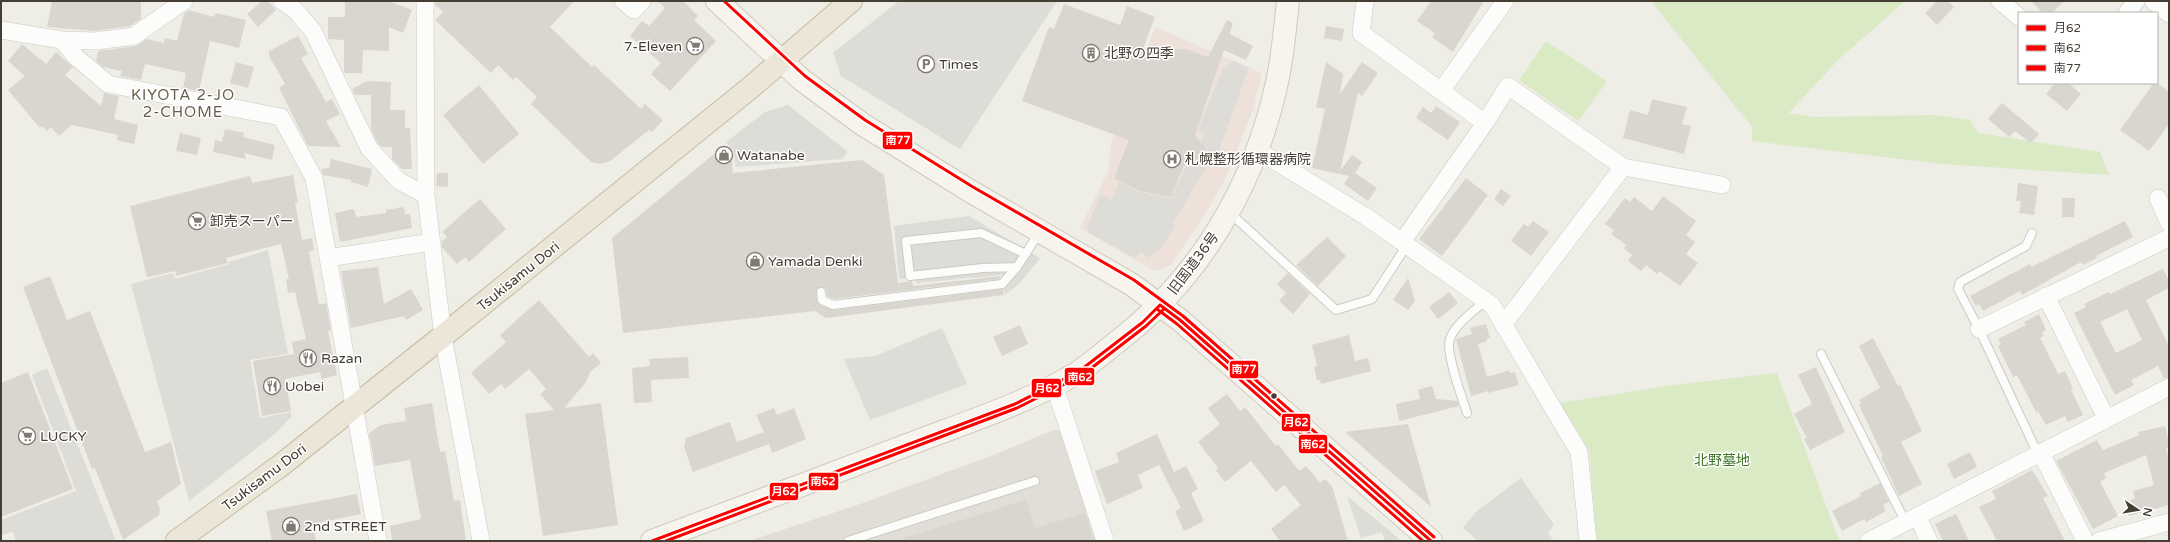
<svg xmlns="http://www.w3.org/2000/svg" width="2170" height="542" viewBox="0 0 2170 542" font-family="'Varela Round','Noto Sans JP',sans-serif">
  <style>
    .industrial { fill: #e1ded7 }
    .medical { fill: #eee1da }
    .green { fill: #d9eac5 }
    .parking { fill: #dddcd6 }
    .building { fill: #d8d6cf; fill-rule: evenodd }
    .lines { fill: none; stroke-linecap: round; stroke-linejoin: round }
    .lane-casing { stroke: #cccac4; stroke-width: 10 }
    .street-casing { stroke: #cccac4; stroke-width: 18 }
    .secondary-casing { stroke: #cecbbd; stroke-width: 24 }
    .highway-casing { stroke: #c6bca1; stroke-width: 24 }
    .lane { stroke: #fcfcfb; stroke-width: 8 }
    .street { stroke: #fcfcfb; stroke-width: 17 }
    .secondary { stroke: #f6f4ed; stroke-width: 22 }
    .highway { stroke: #ebe6d7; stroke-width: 22 }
    .bus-1-casing { stroke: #fff; stroke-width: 6 }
    .bus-2-casing { stroke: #fff; stroke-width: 6 }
    .bus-3-casing { stroke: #fff; stroke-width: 6 }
    .bus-1 { stroke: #f00; stroke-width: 3 }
    .bus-2 { stroke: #f00; stroke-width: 3 }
    .bus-3 { stroke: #f00; stroke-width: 3 }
    .bus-dot { fill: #443e33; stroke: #fff; stroke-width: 1.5 }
    .labels { text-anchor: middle; stroke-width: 3; stroke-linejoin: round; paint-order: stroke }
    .poi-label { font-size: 14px; fill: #443e33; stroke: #fff; text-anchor: start }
    .street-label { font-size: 14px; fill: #443e33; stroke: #fff }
    .park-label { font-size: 14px; fill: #3f7626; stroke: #fff }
    .neighbourhood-label { font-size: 15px; letter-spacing: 1px; fill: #675d4a; stroke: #fff }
    .line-badge { stroke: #fff; stroke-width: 1.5 }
    .badge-label { font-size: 11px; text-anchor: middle; font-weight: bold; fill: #fff }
  </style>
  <rect width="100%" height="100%" fill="#eeede6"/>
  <path class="industrial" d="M1053 430H1063L1097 541H749L860 504 996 454Z"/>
  <path class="medical" d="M1155 27 1262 73 1253 110 1224 182 1205 214 1170 266 1159 270H1153L1080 228 1108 172 1111 143Z"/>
  <path class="green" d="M1651 1H1905L1838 60 1789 113 1814 117 1935 115 1970 120 1978 133 2100 152 2109 175 1942 164 1752 141V127Z
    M1546 41 1607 81 1578 121 1519 80Z
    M1777 373 1839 541H1597L1589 450 1560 403 1673 385Z"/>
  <path class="parking" d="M899 1H1057L960 149 841 76 833 53Z
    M1233 61 1249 68 1218 153 1215 152 1173 223 1175 225 1162 247 1148 258 1141 252 1135 258 1089 233 1087 228 1101 193 1112 200 1119 182 1139 192 1171 199 1186 167 1200 163 1206 156V151L1201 143 1204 133 1198 130 1222 70Z
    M788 105 848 152 842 159 736 167 733 150 726 142 765 112Z
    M969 216 1040 258 1020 283 1005 295 1002 275 916 283 914 278 899 279 894 226Z
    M268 250 288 354 250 360 260 418 291 412V417L277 432 189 501 131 284 173 273 175 279 229 264V262Z
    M942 328 967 384 870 420 844 359 875 356Z
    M47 368 116 541H16L13 532 1 535V520L76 491 32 375Z
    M1521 478 1554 525 1548 533 1554 541H1478L1463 528 1477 511Z
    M1347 496 1390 531 1401 541H1385L1382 532 1361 538Z"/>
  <path class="building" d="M52 1H141V19L130 26 95 31 47 27Z
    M262 1H268L276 10 258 27 247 14Z
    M345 1H389L412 10 403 33 389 27V51L363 50 362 73H344V40L328 39V17H345Z
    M435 1H574L550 27 592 67 594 65 641 109 645 104 663 120 652 132 649 130 610 161 600 164 591 162 531 104 537 97 516 77 513 80 498 65 491 73 435 20 443 12 435 5Z
    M658 1H683L698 16 694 20 716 41 670 91 651 74 661 63 630 36 642 21 649 26 665 8Z
    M1431 1H1484L1453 52 1432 37 1435 33 1417 21Z
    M1937 1H1948L1954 7 1937 25 1925 13Z
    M2031 1H2064L2052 13H2043Z
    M1064 4 1120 25 1127 6 1155 17 1143 49H1186L1208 57 1227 20 1233 23 1230 34 1253 46 1246 60 1224 50 1195 135 1205 148 1204 156 1199 162 1189 163 1183 167 1171 197 1139 191 1114 178 1129 140 1022 101 1049 27 1054 29Z
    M188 10 214 17 215 13 246 20 239 48 210 41 199 91 183 88 186 73 145 64 141 80 120 76 122 71 103 67 96 61 98 51 136 46 147 39 164 43 165 38 177 41 184 14Z
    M1326 26 1344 29 1342 41 1324 38Z
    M298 36 308 54 301 58 326 102 332 99 340 114 326 121 341 147 308 146 279 88 285 84 269 56V51Z
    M22 44 46 64 56 52 73 67 65 75 101 106 104 93 119 96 114 119 138 125 134 144 117 140 118 135 72 125 59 136 51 127 47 131 42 126 40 128 8 90 25 76 8 61Z
    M236 62 254 67 248 88 230 83Z
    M1326 62 1343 74 1340 94 1362 62 1378 73 1362 96 1358 93 1340 171 1352 155 1362 162 1355 173 1377 188 1368 201 1344 184 1349 176 1312 168 1325 109 1316 107Z
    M367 81 391 82 390 110H405V128H410L412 169H402L392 159V147H382L377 142 371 129V95H355L352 89Z
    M2055 83H2068L2081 94 2067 111 2046 94Z
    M2154 83H2157L2169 92V124L2149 151 2120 130Z
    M479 85 519 134 483 164 443 115Z
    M1652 99 1687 107 1682 124 1691 126 1684 154 1623 138 1630 110 1648 115Z
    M2002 103 2039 134 2031 143 2015 131 2009 137 1988 119Z
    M1436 106 1460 122 1448 140 1416 118 1423 107 1431 113Z
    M225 129 244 133 243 137 275 145 272 160 244 153 246 159 213 152 215 140 222 142Z
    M180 133 201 138 197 155 176 151Z
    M731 152 733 173 862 160 884 175 898 283 912 281 913 286 1001 276 999 279 834 299 827 296 826 289 820 287 816 293 817 301 820 305 834 310 1003 289 1004 295 826 318 815 311 623 333 612 238 714 154Z
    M331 159 372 169 368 187 351 182V180L323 175 321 169 329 168Z
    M437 173H448V187L436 186Z
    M293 175 298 203H295L302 240 312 238 314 250 309 252 319 305 326 303 331 331H328L337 375 322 379 320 372 285 379 291 411 262 416 253 361 294 354 292 342 306 339 295 292 288 293 286 279H289L281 244 226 258 228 263 176 276 175 271 147 277 130 206 250 176 252 183Z
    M1466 178 1488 195 1442 256 1419 239Z
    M2018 183 2038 186 2034 215 2019 213 2021 201H2016Z
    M1501 189 1511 196 1503 206 1494 199Z
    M1663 196 1696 221 1686 235 1695 242 1686 254 1698 263 1680 286 1659 271 1657 274 1646 265 1641 271 1628 261 1632 255 1624 248 1626 245 1611 234 1614 230 1605 224 1625 198 1630 202 1634 197 1652 211Z
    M2062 198H2075L2074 217H2062Z
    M480 199 506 229 469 262 465 257 457 264 442 247V241L447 237 442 232Z
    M404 207 405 214H410L412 228 340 242 335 213 354 209 356 217 386 213V210Z
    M1533 221 1549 232 1531 256 1511 241 1524 224 1528 227Z
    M2125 221 2133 237 2096 256 2097 258 2083 265 2081 262 2022 295 2020 291 1983 311 1979 304 1976 306 1970 296 2030 264 2031 267Z
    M1327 237 1346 256 1318 286 1296 265Z
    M378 267 384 304 411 289 423 310 406 320 404 316 351 328 341 271Z
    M2163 269 2169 281V288L2146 300 2169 346V377L2164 378 2158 366 2131 380 2134 385 2115 395 2074 313 2086 307 2084 304 2109 292 2110 294ZM2127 309 2142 340 2116 353 2100 322Z
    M1288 273 1310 294 1293 314 1279 301 1286 293 1277 284Z
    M50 276 67 320 90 311 145 452 171 442 181 484 157 501 160 509 159 515 123 540 95 468 92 469 23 287Z
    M1408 278 1415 301 1408 310 1393 300Z
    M1449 292 1458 303 1438 319 1429 307Z
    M539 300 589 357 593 353 601 363 590 372 586 382 564 408 601 403 618 525 543 536 525 414 554 410 540 394 546 389 529 369 505 389 501 384 489 394 471 373 506 342 500 335Z
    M2039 314 2046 330 2042 332 2044 336 2040 338 2058 374 2065 371 2073 389 2071 390 2083 415 2068 422 2065 416 2046 425 2038 411 2036 412 2017 375 2013 377 1998 346 2001 344 1998 339 2026 325 2024 322Z
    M1486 324 1490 338 1486 339 1487 341 1478 344 1487 377 1510 370V373L1515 372 1519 385 1488 393V391L1471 396 1456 339 1472 334 1470 328Z
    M1020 325 1028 344 1002 356 993 337Z
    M1349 335 1355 361 1368 358 1371 371 1321 384 1320 380 1317 381 1314 367 1317 366 1312 345Z
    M1873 338 1898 386 1900 385 1922 431 1901 442 1922 484 1899 496 1881 457 1883 456 1859 405 1861 404 1859 400 1880 388 1859 346Z
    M688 357 689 378 651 380 652 402 634 403 632 368 650 366 649 359Z
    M1816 367 1845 432 1810 450 1804 439 1807 438 1794 414 1812 404 1798 375Z
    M28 372 73 489 1 517V383Z
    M1432 386 1436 399 1457 401 1459 406 1399 421 1396 404 1420 399 1418 390Z
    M1227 394 1240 411 1245 407 1276 446 1278 444 1299 471 1306 466 1320 483 1325 479 1332 486 1348 541H1280L1271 529 1301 505 1284 485 1276 492 1251 461 1225 482 1216 470 1218 468 1198 442 1220 424 1208 408Z
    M432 403 440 452 445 451 454 501 460 500 466 541H392L390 526 421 519 410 460 375 466 369 433 381 425 406 421 404 408Z
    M774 408 777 415 794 408 806 439 772 453 769 444 693 472 684 447 686 438 730 422 737 442 764 432 756 415Z
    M1408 424 1431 507 1345 432Z
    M2165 426 2169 442V448H2166L2169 460V505L2129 516 2125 503 2135 498 2133 491 2154 485 2146 455 2104 473 2106 478 2100 482 2118 516 2093 529 2056 461 2097 440 2103 450 2139 435 2138 432Z
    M1157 434 1174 472 1186 466 1198 489 1191 493 1204 521 1184 531 1175 511 1181 508 1159 465 1138 475 1143 488 1107 504 1095 471 1119 462 1116 453Z
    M1970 452 1977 467 1954 479 1947 464Z
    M2032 470 2048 496 2043 498 2065 541H1997L1979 507 1996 499 1992 491Z
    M1880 483 1889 502 1883 505 1886 511 1866 522 1864 519 1842 531 1832 511 1861 496 1860 493Z
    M357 494 361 514 313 524 316 541H272L266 511Z
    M1026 500 1035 528 1085 513 1093 541H904V538Z
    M1956 514 1969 541H1943L1935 524Z"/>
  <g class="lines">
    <g class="lane-casing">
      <path id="lane" d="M1229 212 1336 310 1372 299 1407 245
        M2032 233 2026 246 1960 282 1958 289 1979 329 2038 454
        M1026 254 981 233 906 241 910 276 983 268 1017 267 1039 233
        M821 292 822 300 833 305 1002 284 1017 267
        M1821 354 1906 523
        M1467 413C1462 398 1445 351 1450 339 1455 324 1474 311 1485 301
        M848 541 1035 481"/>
    </g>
    <g class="street-casing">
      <path id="street" d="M282 1 295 10 313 31 369 148 399 181 426 195
        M425 1 426 195 443 336 481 541
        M623 1 634 10 642 1
        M1365 1 1361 33 1485 123
        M2000 1 2019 17
        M2153 1 2169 14
        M2127 13 2136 1
        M1 30 62 40 76 57 108 84 281 117 314 178 378 541
        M62 40 96 41 134 36 184 1
        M1441 91 1505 1
        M1257 150 1365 216 1492 305 1579 452 1588 541
        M2158 198 2169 223
        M1402 242 1485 123 1508 86 1623 167 1722 185
        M328 258 432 242
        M2046 296 2106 418
        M1503 325 1623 167
        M1979 329 2169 238
        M1054 384 1105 541
        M2041 453 2085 541
        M1918 517 1929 541
        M1869 541 2169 387
        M2099 541 2169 522"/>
    </g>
    <g class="secondary-casing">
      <path id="secondary" d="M717 1 802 80 862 124 970 191 1131 284 1180 320 1431 541
        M652 541C735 510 819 479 902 447 961 424 1023 405 1077 373 1091 364 1104 352 1117 342 1200 278 1255 185 1277 82 1283 55 1285 28 1288 1"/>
    </g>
    <g class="highway-casing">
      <path id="highway" d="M177 541 280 466 443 336 750 88 851 1"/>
    </g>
    <use href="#lane" class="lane"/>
    <use href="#street" class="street"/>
    <use href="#secondary" class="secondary"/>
    <use href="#highway" class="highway"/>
    <g class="bus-1-casing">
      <path id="bus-1" d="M1160 305 1180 320 1431 541
        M652 541 1015 404 1078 372 1143 322 1160 305"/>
    </g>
    <g class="bus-2-casing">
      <path id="bus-2" d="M1157 309 1177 324 1423 541
        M666 541 1017 408 1081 376 1146 326 1164 309"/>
    </g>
    <g class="bus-3-casing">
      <path id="bus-3" d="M724 1 805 76 865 120 973 187 1134 280 1183 316 1434 537"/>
    </g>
    <use href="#bus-1" class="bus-1"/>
    <use href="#bus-2" class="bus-2"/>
    <use href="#bus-3" class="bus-3"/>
  </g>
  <defs>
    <g id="supermarket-ring" transform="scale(0.9)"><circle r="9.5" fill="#fff" stroke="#807b72" stroke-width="1.5"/><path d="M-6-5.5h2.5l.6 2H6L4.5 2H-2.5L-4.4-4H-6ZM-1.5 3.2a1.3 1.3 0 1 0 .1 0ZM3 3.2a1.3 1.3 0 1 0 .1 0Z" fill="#807b72"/></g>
    <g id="building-ring" transform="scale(0.9)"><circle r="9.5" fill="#fff" stroke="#807b72" stroke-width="1.5"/><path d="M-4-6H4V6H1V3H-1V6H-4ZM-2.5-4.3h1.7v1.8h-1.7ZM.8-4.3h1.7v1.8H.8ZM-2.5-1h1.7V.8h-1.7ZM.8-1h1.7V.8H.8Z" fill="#807b72"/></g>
    <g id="parking-ring" transform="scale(0.9)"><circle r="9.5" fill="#fff" stroke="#807b72" stroke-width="1.5"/><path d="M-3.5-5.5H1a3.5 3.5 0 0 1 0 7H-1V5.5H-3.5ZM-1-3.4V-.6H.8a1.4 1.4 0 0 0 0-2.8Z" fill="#807b72"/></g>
    <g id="shop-ring" transform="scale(0.9)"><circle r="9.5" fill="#fff" stroke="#807b72" stroke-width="1.5"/><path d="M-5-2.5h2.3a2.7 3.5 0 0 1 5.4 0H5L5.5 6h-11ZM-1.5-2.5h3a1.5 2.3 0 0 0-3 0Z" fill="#807b72"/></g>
    <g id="hospital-ring" transform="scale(0.9)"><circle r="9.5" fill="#fff" stroke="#807b72" stroke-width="1.5"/><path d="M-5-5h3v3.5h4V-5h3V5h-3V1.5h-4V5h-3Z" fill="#807b72"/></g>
    <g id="restaurant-ring" transform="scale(0.9)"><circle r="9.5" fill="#fff" stroke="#807b72" stroke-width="1.5"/><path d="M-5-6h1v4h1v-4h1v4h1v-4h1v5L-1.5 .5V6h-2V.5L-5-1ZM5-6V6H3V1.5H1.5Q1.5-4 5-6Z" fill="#807b72"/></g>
  </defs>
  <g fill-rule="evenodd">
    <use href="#supermarket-ring" x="695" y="46"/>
    <use href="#building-ring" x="1091" y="53"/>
    <use href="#parking-ring" x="926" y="64"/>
    <use href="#shop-ring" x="724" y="155"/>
    <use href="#hospital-ring" x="1172" y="159"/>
    <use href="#supermarket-ring" x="197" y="221"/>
    <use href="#shop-ring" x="755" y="261"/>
    <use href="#restaurant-ring" x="308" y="358"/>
    <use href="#restaurant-ring" x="272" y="386"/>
    <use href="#supermarket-ring" x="27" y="436"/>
    <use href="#shop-ring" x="291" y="526"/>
  </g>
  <circle class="bus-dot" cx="1274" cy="396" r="3.5"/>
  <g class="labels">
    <g class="poi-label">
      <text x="682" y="51" text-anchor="end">7-Eleven</text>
      <text x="1104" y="58">北野の四季</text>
      <text x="939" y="69">Times</text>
      <text x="737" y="160">Watanabe</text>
      <text x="1185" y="164">札幌整形循環器病院</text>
      <text x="210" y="226">卸売スーパー</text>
      <text x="768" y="266">Yamada Denki</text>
      <text x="321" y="363">Razan</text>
      <text x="285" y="391">Uobei</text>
      <text x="40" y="441">LUCKY</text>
      <text x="304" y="531">2nd STREET</text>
    </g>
    <g class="street-label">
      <text transform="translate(1193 263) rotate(-53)" y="5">旧国道36号</text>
      <text transform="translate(518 276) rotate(-39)" y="5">Tsukisamu Dori</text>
      <text transform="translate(264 477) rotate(-37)" y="5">Tsukisamu Dori</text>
    </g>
    <g class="park-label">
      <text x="1722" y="465">北野墓地</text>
    </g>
    <g class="neighbourhood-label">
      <text x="183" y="100">KIYOTA 2-JO<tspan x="183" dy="17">2-CHOME</tspan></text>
    </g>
  </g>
  <g class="line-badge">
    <rect x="882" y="131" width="31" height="19" rx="4" fill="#f00"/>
    <rect x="1229" y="360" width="30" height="19" rx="4" fill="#f00"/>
    <rect x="1064" y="367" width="31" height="19" rx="4" fill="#f00"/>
    <rect x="1031" y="378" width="31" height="20" rx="4" fill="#f00"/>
    <rect x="1281" y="413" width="30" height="19" rx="4" fill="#f00"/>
    <rect x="1298" y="434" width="30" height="20" rx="4" fill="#f00"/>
    <rect x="808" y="472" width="31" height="19" rx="4" fill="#f00"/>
    <rect x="769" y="482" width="30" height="19" rx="4" fill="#f00"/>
  </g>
  <g class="badge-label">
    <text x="898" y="144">南77</text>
    <text x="1244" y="373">南77</text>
    <text x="1080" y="381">南62</text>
    <text x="1047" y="392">月62</text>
    <text x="1296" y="426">月62</text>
    <text x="1313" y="448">南62</text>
    <text x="823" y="485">南62</text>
    <text x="784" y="495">月62</text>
  </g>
  <rect width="2170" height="542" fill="none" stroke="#443e33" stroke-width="4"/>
  <rect x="2018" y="12" width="140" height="72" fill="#ffffff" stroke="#b4b2ad"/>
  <rect x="2026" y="25" width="20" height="6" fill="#ff0000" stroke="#b4b2ad"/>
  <text x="2054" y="32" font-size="12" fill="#443e33">月62</text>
  <rect x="2026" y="45" width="20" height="6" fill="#ff0000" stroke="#b4b2ad"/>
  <text x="2054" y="52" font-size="12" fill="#443e33">南62</text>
  <rect x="2026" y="65" width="20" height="6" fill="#ff0000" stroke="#b4b2ad"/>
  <text x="2054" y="72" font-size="12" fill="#443e33">南77</text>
  <g transform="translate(2138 510) rotate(102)" stroke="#ffffff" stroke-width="3" paint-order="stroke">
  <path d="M0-3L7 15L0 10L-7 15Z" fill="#443e33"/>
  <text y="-6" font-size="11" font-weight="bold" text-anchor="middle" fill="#443e33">N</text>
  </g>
</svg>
